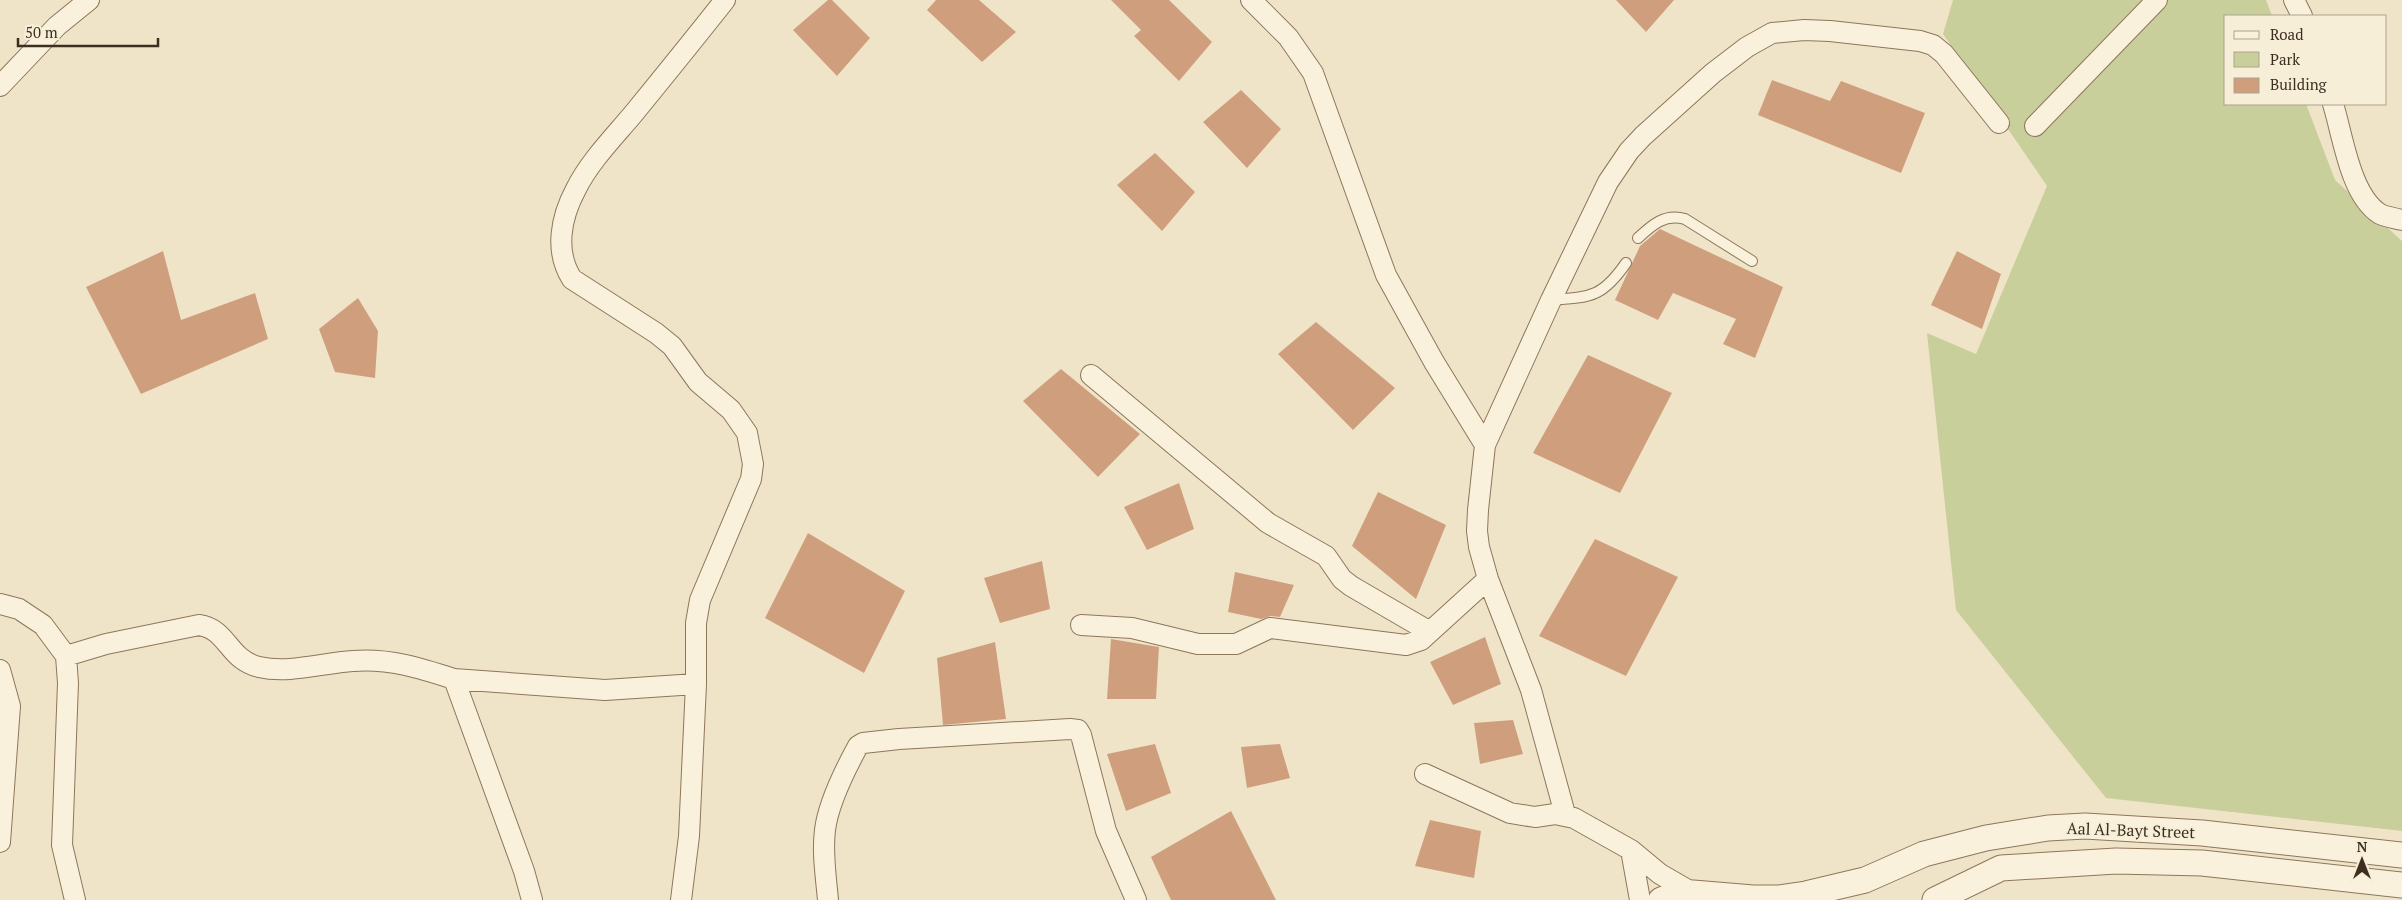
<svg xmlns="http://www.w3.org/2000/svg" width="2402" height="900" viewBox="0 0 2402 900" font-family="'PT Serif',serif">
  <style>
    .green { fill: #c9cf9b }
    .building { fill: #cf9f7d }
    .lines { fill: none; stroke-linecap: round; stroke-linejoin: round }
    .service-casing { stroke: #8d765c; stroke-width: 12 }
    .minor-casing { stroke: #8d765c; stroke-width: 22 }
    .tertiary-casing { stroke: #8d765c; stroke-width: 27 }
    .service { stroke: #faf1dc; stroke-width: 10 }
    .minor { stroke: #faf1dc; stroke-width: 20 }
    .tertiary { stroke: #faf1dc; stroke-width: 25 }
    .labels { text-anchor: middle; stroke-width: 4; stroke-linejoin: round; paint-order: stroke }
    .street-label { font-size: 16px; fill: #3d2e20; stroke: #f7eed8 }
  </style>
  <rect width="100%" height="100%" fill="#f0e4c8"/>
  <path class="green" d="M1953 0H2266L2272 16H2226V104H2306L2335 180 2402 241V831L2106 798 1956 610 1927 333 1976 354 2047 186 1943 34Z"/>
  <path class="building" d="M828 0H832L870 38 837 76 793 30Z
    M936 0H979L1016 32 982 62 927 10Z
    M1111 0H1169L1212 42 1179 81 1134 36 1141 30Z
    M1616 0H1674L1646 32Z
    M1772 80 1830 101 1841 81 1925 113 1901 173 1758 115Z
    M1241 90 1281 129 1247 168 1203 122Z
    M1155 153 1195 192 1162 231 1117 185Z
    M1660 229 1783 287 1755 358 1723 344 1736 319 1673 293 1658 320 1615 300 1640 246Z
    M163 251 181 320 255 293 268 339 141 394 86 287Z
    M1957 251 2001 274 1982 329 1931 305Z
    M358 298 378 331 375 378 335 372 319 329Z
    M1316 322 1395 388 1353 430 1278 354Z
    M1588 355 1672 393 1620 493 1533 453Z
    M1061 369 1140 434 1098 477 1023 401Z
    M1179 483 1194 529 1147 550 1124 507Z
    M1378 492 1446 525 1416 599 1352 546Z
    M808 533 905 591 864 673 765 618Z
    M1595 539 1678 577 1626 676 1539 636Z
    M1042 561 1050 609 1000 623 984 578Z
    M1235 572 1294 585 1280 617 1271 616 1261 619 1228 612Z
    M1485 637 1501 684 1453 705 1430 662Z
    M1111 639 1159 647 1156 699H1107Z
    M995 642 1006 719 943 725 937 658Z
    M1513 720 1523 754 1480 764 1474 723Z
    M1155 744 1171 793 1126 811 1107 754Z
    M1280 744 1290 778 1247 788 1241 747Z
    M1231 811 1276 900H1171L1151 857Z
    M1430 820 1481 831 1474 878 1415 866Z"/>
  <g class="lines">
    <g class="service-casing">
      <path id="service" d="M1638 238C1652 225 1665 213 1685 219L1752 261
        M1551 300C1590 297 1602 298 1626 263"/>
    </g>
    <g class="minor-casing">
      <path id="minor" d="M1251 0 1288 37 1313 73 1386 275 1434 362 1485 445 1478 510 1477 531 1479 547 1488 579 1531 690 1565 814
        M2294 0 2302 16
        M0 86 57 26 89 0
        M2333 104C2343 136 2350 195 2380 214 2386 217 2395 218 2402 220
        M2035 126 2157 0
        M1091 375 1268 523 1326 556 1342 579 1351 586 1430 632
        M1485 445 1551 300 1608 182 1629 151 1643 136 1713 73 1747 47 1772 33 1804 30 1830 31 1920 41 1933 45 1944 54 1999 123
        M0 604 19 609 43 625 66 656 68 683 62 845 75 900
        M1081 625 1132 628 1198 644H1236L1270 628 1406 645 1421 640 1488 579
        M66 656 106 644 199 625C228 629 228 660 259 667 289 674 322 663 353 661 389 658 420 668 454 679L524 871 532 900
        M0 670 10 706 0 842
        M454 679 605 690 696 684 689 836 681 900
        M696 684V623L700 600 751 479 753 464 747 433 731 410 698 382 672 346 656 333 572 279C554 251 561 217 576 189 590 161 614 137 634 113 665 75 695 38 725 0
        M1425 774 1510 813 1535 817 1555 814 1574 818 1631 850 1660 874 1693 893
        M1631 850 1640 900
        M828 900C826 877 822 853 825 830 828 805 846 768 858 746L863 743 899 739 1070 729 1078 730 1081 735 1106 831 1136 900"/>
    </g>
    <g class="tertiary-casing">
      <path id="tertiary" d="M1661 900 1676 894 1693 893 1753 898H1779L1806 894 1865 880 1924 854 1986 838 2048 828 2085 826 2202 833 2402 855
        M1935 900 2001 868 2116 861 2202 863 2402 885"/>
    </g>
    <use href="#service" class="service"/>
    <use href="#minor" class="minor"/>
    <use href="#tertiary" class="tertiary"/>
  </g>
  <g class="labels">
    <g class="street-label">
      <text transform="translate(2131 830) rotate(2)" y="6">Aal Al-Bayt Street</text>
    </g>
  </g>
  <rect x="2224" y="15" width="162" height="90" fill="#f7eed8" stroke="#ada18e"/>
  <rect x="2234" y="31" width="25" height="8" fill="#faf1dc" stroke="#ada18e"/>
  <text x="2270" y="40" font-size="15" fill="#3d2e20">Road</text>
  <rect x="2234" y="52" width="25" height="15" fill="#c9cf9b" stroke="#ada18e"/>
  <text x="2270" y="65" font-size="15" fill="#3d2e20">Park</text>
  <rect x="2234" y="78" width="25" height="15" fill="#cf9f7d" stroke="#ada18e"/>
  <text x="2270" y="90" font-size="15" fill="#3d2e20">Building</text>
  <g transform="translate(2362 860)" stroke="#f7eed8" stroke-width="4" paint-order="stroke">
  <path d="M0-4L9 19L0 12L-9 19Z" fill="#3d2e20"/>
  <text y="-8" font-size="14" font-weight="bold" text-anchor="middle" fill="#3d2e20">N</text>
  </g>
  <path d="M18 38v8h140v-8" fill="none" stroke="#3d2e20" stroke-width="2.5"/>
  <text x="25" y="38" font-size="15" fill="#3d2e20" stroke="#f7eed8" stroke-width="4" paint-order="stroke">50 m</text>
</svg>
